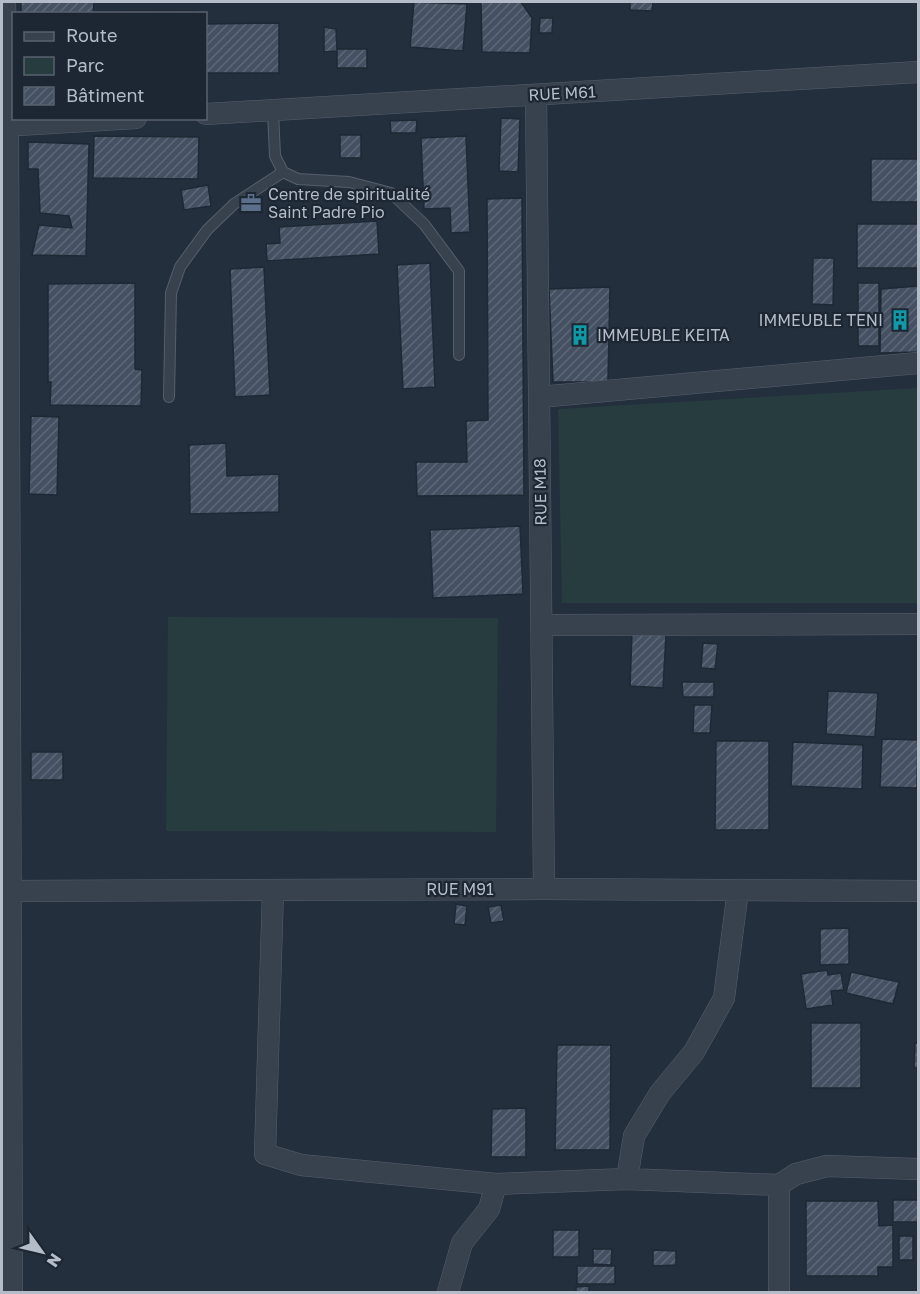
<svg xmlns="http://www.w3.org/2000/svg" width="920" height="1294" viewBox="0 0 920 1294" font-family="'Golos Text',sans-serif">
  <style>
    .park { fill: #263c3f }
    .building { fill: url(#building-hatch); stroke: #1f2835; stroke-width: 1.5 }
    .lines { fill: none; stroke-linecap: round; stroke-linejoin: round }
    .service-casing { stroke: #565f6c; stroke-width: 12 }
    .minor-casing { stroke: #565f6c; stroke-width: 22 }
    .service { stroke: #38414e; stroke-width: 10 }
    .minor { stroke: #38414e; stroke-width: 21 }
    .labels { text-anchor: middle; stroke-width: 4.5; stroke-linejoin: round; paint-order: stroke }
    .street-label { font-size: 16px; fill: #b4bcc9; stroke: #1d2633 }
    .poi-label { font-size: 16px; fill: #b4bcc9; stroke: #1d2633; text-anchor: start }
  </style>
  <defs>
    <pattern id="building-hatch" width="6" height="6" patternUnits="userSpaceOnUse" patternTransform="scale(1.5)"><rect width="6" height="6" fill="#455162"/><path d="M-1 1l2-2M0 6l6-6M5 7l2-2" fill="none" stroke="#5d6877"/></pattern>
  </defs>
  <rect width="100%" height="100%" fill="#242f3e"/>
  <path class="park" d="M918 388V603H562L558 409Z
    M168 617 498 618 496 832 166 831Z"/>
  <path class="building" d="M21 2H94L93 14H21Z
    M414 2 467 4 463 51 410 47Z
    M481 2H521L532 18 530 53 482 52Z
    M630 2H653L652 11 630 10Z
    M122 11H195V14H122Z
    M540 18H553L552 33H539Z
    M279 23V73H206V24Z
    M324 27 336 29 337 51 324 52Z
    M337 49H367V68H337Z
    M501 118 520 119 518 172 499 171Z
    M417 120 416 133H391L390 121Z
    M340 135H361V158H340Z
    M94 136 199 137 198 179 93 178Z
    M466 136 470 232 451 233 450 208 424 209 421 138Z
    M28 142 89 144 86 256 32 255 39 225 72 228 69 216 40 213 38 169H28Z
    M871 159H918V202H871Z
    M208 185 211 206 184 210 181 190Z
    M522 198 524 495 417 496 416 462H467L466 421 488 420 487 199Z
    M377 221 379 254 267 261 266 244 280 243 279 227Z
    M857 224H918V268H857Z
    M813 258H834L833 305 812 304Z
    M430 263 435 387 403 389 397 265Z
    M264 267 270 395 235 397 230 269Z
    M135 283V369L142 370 141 406 50 405 51 382H48V284Z
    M858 283H879V346H858Z
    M918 286V352L880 353 881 289Z
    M610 287 608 382H553L549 289Z
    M31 416 59 417 57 495 29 494Z
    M226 443 227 476 279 474V512L190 514 189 445Z
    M520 526 523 594 433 598 430 530Z
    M632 633 666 635 663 688 630 686Z
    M703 643 718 644 715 669 701 668Z
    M682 682H714V697H683Z
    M828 691 878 693 875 737 826 734Z
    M694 705H712L710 733H693Z
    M882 739 918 740 917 788 880 787Z
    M716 741H769V830H715Z
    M793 742 863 745 862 789 791 786Z
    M31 752H63V780H31Z
    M456 904 467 906 465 925 454 924Z
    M501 905 504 921 491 923 488 907Z
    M849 928V964L820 965V929Z
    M827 970 828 975 841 973 844 990 831 991 833 1005 806 1009 801 974Z
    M851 972 899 982 893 1004 846 993Z
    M811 1023H861V1088H811Z
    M915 1043H918V1068H914Z
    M557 1045H611L610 1150H555Z
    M526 1108V1157H491L492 1109Z
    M893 1200H918V1222H893Z
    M806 1201H878L879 1226 893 1225V1267H878V1276H806Z
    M553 1230H579V1257H553Z
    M899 1236H913V1260H899Z
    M593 1249H612L611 1265 593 1264Z
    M653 1250 676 1251V1265L653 1266Z
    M577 1266H615V1284H577Z
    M589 1286V1292H576V1287Z"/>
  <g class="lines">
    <g class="service-casing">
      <path id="service" d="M273 111 275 156 283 172 298 179 349 182 391 193 424 224 459 271V355
        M169 397 171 293 180 267 207 230 234 204 283 172"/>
    </g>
    <g class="minor-casing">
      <path id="minor" d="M5 2 8 126 12 1292
        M536 95 544 889
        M206 114 918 72
        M2 126 136 118
        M539 397 918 363
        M542 625 918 624
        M273 890 265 1154 301 1165 496 1184
        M2 891 544 889 918 891
        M627 1179 634 1136 660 1093 694 1052 724 998 738 890
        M448 1292 462 1243 489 1209 496 1184 627 1179 779 1185
        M779 1292V1185L796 1174 827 1166 918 1169"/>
    </g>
    <use href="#service" class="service"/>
    <use href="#minor" class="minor"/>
  </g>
  <defs>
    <g id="office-bare" transform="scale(1.62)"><path d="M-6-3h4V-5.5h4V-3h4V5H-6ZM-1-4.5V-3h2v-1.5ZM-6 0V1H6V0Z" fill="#5c6f8a" stroke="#1d2633" stroke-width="2.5" paint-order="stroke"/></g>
    <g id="building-bare" transform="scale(1.62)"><path d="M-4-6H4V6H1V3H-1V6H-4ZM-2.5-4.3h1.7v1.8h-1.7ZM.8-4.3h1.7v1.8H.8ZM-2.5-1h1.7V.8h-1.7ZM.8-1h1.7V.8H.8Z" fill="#0f9aa8" stroke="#1d2633" stroke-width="2.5" paint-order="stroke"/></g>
  </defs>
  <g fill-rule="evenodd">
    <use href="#office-bare" x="251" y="203"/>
    <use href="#building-bare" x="900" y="320"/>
    <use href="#building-bare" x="580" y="335"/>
  </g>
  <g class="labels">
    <g class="street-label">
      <text transform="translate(562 93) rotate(-3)" y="6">RUE M61</text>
      <text transform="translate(540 492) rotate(-91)" y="6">RUE M18</text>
      <text x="460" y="895">RUE M91</text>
    </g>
    <g class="poi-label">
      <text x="268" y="200">Centre de spiritualité<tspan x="268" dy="18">Saint Padre Pio</tspan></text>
      <text x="883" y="326" text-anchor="end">IMMEUBLE TENI</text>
      <text x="597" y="341">IMMEUBLE KEITA</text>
    </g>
  </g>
  <rect width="920" height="1294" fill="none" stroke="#b4bcc9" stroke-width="6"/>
  <rect x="12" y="12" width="195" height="108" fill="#1d2633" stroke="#59626f" stroke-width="1.5"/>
  <rect x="24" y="32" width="30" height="9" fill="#38414e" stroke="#59626f" stroke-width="1.5"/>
  <text x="66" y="42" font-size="18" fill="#b4bcc9">Route</text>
  <rect x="24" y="57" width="30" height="18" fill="#263c3f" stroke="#59626f" stroke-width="1.5"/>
  <text x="66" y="72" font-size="18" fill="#b4bcc9">Parc</text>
  <rect x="24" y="87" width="30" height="18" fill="url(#building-hatch)" stroke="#59626f" stroke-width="1.5"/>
  <text x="66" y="102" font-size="18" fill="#b4bcc9">Bâtiment</text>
  <g transform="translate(42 1252) rotate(124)" stroke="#1d2633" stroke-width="4.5" paint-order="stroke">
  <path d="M0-4.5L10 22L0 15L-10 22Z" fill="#b4bcc9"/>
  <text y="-9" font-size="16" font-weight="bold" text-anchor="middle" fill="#b4bcc9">N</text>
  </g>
</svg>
